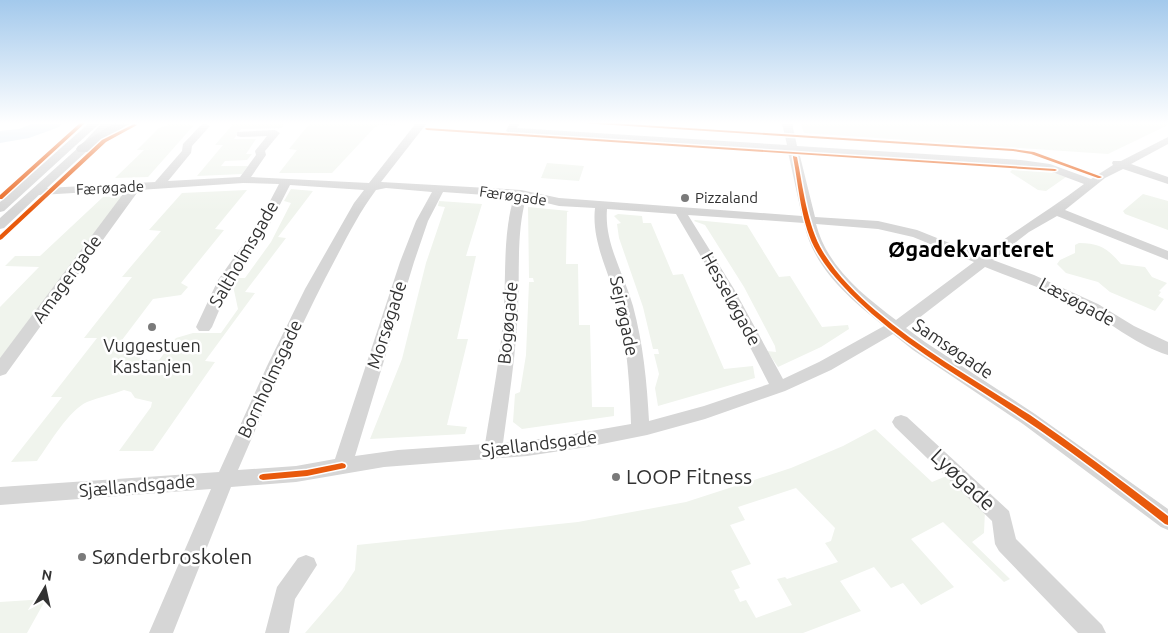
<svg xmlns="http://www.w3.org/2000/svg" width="1168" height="633" viewBox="0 0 1168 633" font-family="Ubuntu,sans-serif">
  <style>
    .green { fill: #f0f4ed; fill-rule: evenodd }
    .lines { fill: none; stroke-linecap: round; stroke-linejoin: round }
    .river { fill: #dde9f2; fill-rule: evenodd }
    .minor { fill: #d6d6d6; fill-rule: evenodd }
    .major { fill: #c9c9c9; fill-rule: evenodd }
    .cycleway-casing { stroke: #fff; stroke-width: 3 }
    .cycleway { fill: #e8590c; fill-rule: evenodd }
    .poi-dot { fill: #7a7a7a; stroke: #fff; stroke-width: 2 }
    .labels { text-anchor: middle; stroke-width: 5; stroke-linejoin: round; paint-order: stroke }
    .far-street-label { font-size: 15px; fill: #323232; stroke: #fff }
    .far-poi-label { font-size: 15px; fill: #323232; stroke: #fff; text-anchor: start }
    .street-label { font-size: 18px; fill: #323232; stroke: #fff }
    .poi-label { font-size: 18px; fill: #323232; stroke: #fff }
    .near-poi-label { font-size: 21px; fill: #323232; stroke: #fff; text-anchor: start }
    .near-street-label { font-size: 21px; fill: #323232; stroke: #fff }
    .district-label { font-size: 22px; font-weight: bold; fill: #000; stroke: #fff }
  </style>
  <rect width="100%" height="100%" fill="#fff"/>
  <path class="green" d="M173 123 194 125 148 177 115 178 144 150H137L159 128Z
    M234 123H284L282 128 241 129 234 139H256L246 154H252L247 160 225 161 221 166H248L242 174 197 176 223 145H215Z
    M310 123H395V126L380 125 374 128 332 173H279L297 150 289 149Z
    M800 123H1168V125L1108 154 804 133Z
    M547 163 584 166 579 181 541 178Z
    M1012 170 1054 173 1066 177 1046 191 1038 190 1010 172Z
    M291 189 313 191 278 237 286 238 245 292 255 293 205 361 215 362 153 451H119L151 407 152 402 135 398 131 392 124 390C112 395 99 397 87 402 69 410 49 444 37 461L11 462 62 397H51L97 338H84L132 277H122L161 231 149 230 182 193 247 190 215 229 224 230 181 283 188 287 181 295 153 299 122 340 128 353 148 360H159L176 338 193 333H221L238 309 232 281 234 278H245L271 242 291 203 284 201Z
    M1143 194 1168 201V230L1125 214 1123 211Z
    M123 196 0 359V307L39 267 5 266 15 256H40L103 197Z
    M439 201 482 204 466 256H476L457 339H468L447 425 467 427 465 434 370 439 402 359 426 263 445 207 438 206Z
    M528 207 569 211 567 212 566 264H578L579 325H590L592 407H614V416L522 429 513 422 515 394 520 392 526 355 529 282H534L533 278H529Z
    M618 214 642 216 643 223H651L673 275 683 274 724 369 753 366 755 378 658 406 655 388 659 374 654 354H659L658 349H653L643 307 619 238 617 224 621 223 614 216Z
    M695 220 747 225 779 277 790 276 822 327 848 325 849 329 821 347 778 367 767 351 776 352 775 346 744 287 705 225 694 221Z
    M1079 243C1100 243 1108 249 1121 264L1145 267 1152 277 1167 283 1159 291 1161 292 1158 296 1164 299 1155 311 1110 292 1098 282 1066 273 1057 264 1060 260 1075 253V245Z
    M875 429 932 482 949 475 985 510 984 533 972 542 1010 579 1004 582 943 522 911 539 954 587 921 605 903 583 891 588 874 567 840 581 861 611 803 633H305L342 590 355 570 357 545 578 522 686 502 791 468 843 446ZM796 488 835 528 831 541 825 543 838 562 787 579 785 577 777 579 792 605 756 618 746 600 740 602 734 590 740 588 731 571 751 564 730 525 745 520 738 507Z
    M46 599 27 633H0V602Z"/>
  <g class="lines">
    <path class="river" d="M34 123H62L59 127 29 138 0 143V131L19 129Z"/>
    <path class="minor" d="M89 123 99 124 4 211 0 212V202Z
      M102 123H113L87 151 47 188 155 182 182 151 183 144 203 123 210 126 192 146 191 153 168 181 240 177 256 155 255 151 267 136 241 137 237 136V132L275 130 280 133 265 151 266 155 251 177 369 183 416 123H427L381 182 521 190 559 198 802 216 788 152 511 134 506 131 510 123H520L517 128 787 145 782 123H792L797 146 1021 160 1050 164 1091 179 1113 165 1112 163 1113 161H1121L1168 137V144L1131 164 1168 177V184L1123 169 1105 178 1065 210 1168 251V260L1057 216 1029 232 993 260 1034 275 1098 304 1134 326 1168 342V355C1138 346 1114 325 1087 310 1055 292 1019 281 985 267L906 328 925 342 1035 414 1168 509V530L1161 527 1023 424 913 350 893 334 831 370 785 391 705 419 647 435 587 447 527 456 384 467 296 482 231 487 173 633H149L211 489 0 505V487L219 472 267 366 305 289 354 203 364 190 290 185 271 222 232 280 212 327 209 331H199L196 327 218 280 259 222 279 184 243 183 139 190 6 374 0 376V358L126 190 39 195 4 228 0 229V218L79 147ZM799 152 1021 166 1044 169 1084 184C1051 209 1015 230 982 256L917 230 878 221 815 217ZM386 188 432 192 416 221 400 262 335 459 296 466 238 470C269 398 300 325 337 256 349 233 361 210 376 190ZM443 192 514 197C503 233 506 271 504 308 501 354 492 399 485 444L398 450 355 456 414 262 428 221ZM526 198 559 206 595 208C591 243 611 276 619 309 627 347 630 386 631 424L557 437 503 443C509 398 516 354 518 309 520 272 516 234 526 198ZM607 209 676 214 720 289 769 384 704 406 649 421C647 382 643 343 633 306 624 274 604 243 607 209ZM688 215 804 223C813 268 850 299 884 326L819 362 783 379 734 289ZM816 224 878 229 913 237 974 262 896 320C863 295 827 267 816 224Z
      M901 415 907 417 1009 511 1016 539 1102 625 1106 633H1078L999 551 995 544 992 521 895 427 892 422 895 417Z
      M306 555 314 558 317 565 295 599 289 633H265L277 587 298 558Z"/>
    <path class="major" d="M114 123H130L88 152H78L76 149 78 146Z"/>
    <g class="cycleway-casing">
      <path id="cycleway" d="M80 123H85L2 199H0V195Z
        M582 123H611L1013 149 1034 152 1102 177 1100 178H1098L1031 154 1013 151Z
        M134 124 137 125 106 142 2 239 0 240V235L102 140Z
        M426 128 1055 169 1057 170 1055 171 427 130 425 129Z
        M793 156 797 157C803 187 807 225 823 252 837 275 856 294 876 311 923 351 978 382 1030 415 1077 447 1123 482 1168 516V525L1165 524C1119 488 1073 452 1025 420 974 385 919 355 872 314 852 296 831 276 817 252 801 225 799 187 793 157Z
        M342 463 345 464 346 466 345 468 307 476 263 480 260 479 259 477 260 475 263 474 307 470Z"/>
    </g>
    <use href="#cycleway" class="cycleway"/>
  </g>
  <linearGradient id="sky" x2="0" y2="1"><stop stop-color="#a3c9ec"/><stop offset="0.58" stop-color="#fff"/><stop offset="1" stop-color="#fff" stop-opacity="0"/></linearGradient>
  <rect width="1168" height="212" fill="url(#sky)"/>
  <g class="poi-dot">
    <circle cx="685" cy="198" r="5"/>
    <circle cx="152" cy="327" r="5"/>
    <circle cx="616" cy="477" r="5"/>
    <circle cx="82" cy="557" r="5"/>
  </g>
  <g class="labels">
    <g class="far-street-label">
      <text transform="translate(110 188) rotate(-3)" y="5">Færøgade</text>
      <text transform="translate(513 196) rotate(8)" y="5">Færøgade</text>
    </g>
    <g class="far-poi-label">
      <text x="695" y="203">Pizzaland</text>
    </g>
    <g class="street-label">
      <text transform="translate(244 254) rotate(-60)" y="6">Saltholmsgade</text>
      <text transform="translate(67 279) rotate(-54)" y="6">Amagergade</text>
      <text transform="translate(731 299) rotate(61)" y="6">Hesseløgade</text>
      <text transform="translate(1077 302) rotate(28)" y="6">Læsøgade</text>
      <text transform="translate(624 316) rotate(78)" y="6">Sejrøgade</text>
      <text transform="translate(508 323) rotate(-85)" y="6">Bogøgade</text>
      <text transform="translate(387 325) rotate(-72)" y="6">Morsøgade</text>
      <text transform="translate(953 349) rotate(34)" y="6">Samsøgade</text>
      <text transform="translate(270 379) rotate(-65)" y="6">Bornholmsgade</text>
      <text transform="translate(539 444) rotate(-7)" y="6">Sjællandsgade</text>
      <text transform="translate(137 486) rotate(-5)" y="6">Sjællandsgade</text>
    </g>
    <g class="poi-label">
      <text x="152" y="352">Vuggestuen<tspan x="152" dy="21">Kastanjen</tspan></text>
    </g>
    <g class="near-poi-label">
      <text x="626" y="484">LOOP Fitness</text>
      <text x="92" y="564">Sønderbroskolen</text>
    </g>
    <g class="near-street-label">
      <text transform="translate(963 480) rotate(43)" y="7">Lyøgade</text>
    </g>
    <g class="district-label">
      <text x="971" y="257">Øgadekvarteret</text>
    </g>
  </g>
  <g transform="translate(45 588) rotate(9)" stroke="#ffffff" stroke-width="4" paint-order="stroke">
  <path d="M0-4L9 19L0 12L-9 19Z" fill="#323232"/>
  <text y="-8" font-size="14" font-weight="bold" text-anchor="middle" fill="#323232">N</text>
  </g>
</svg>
